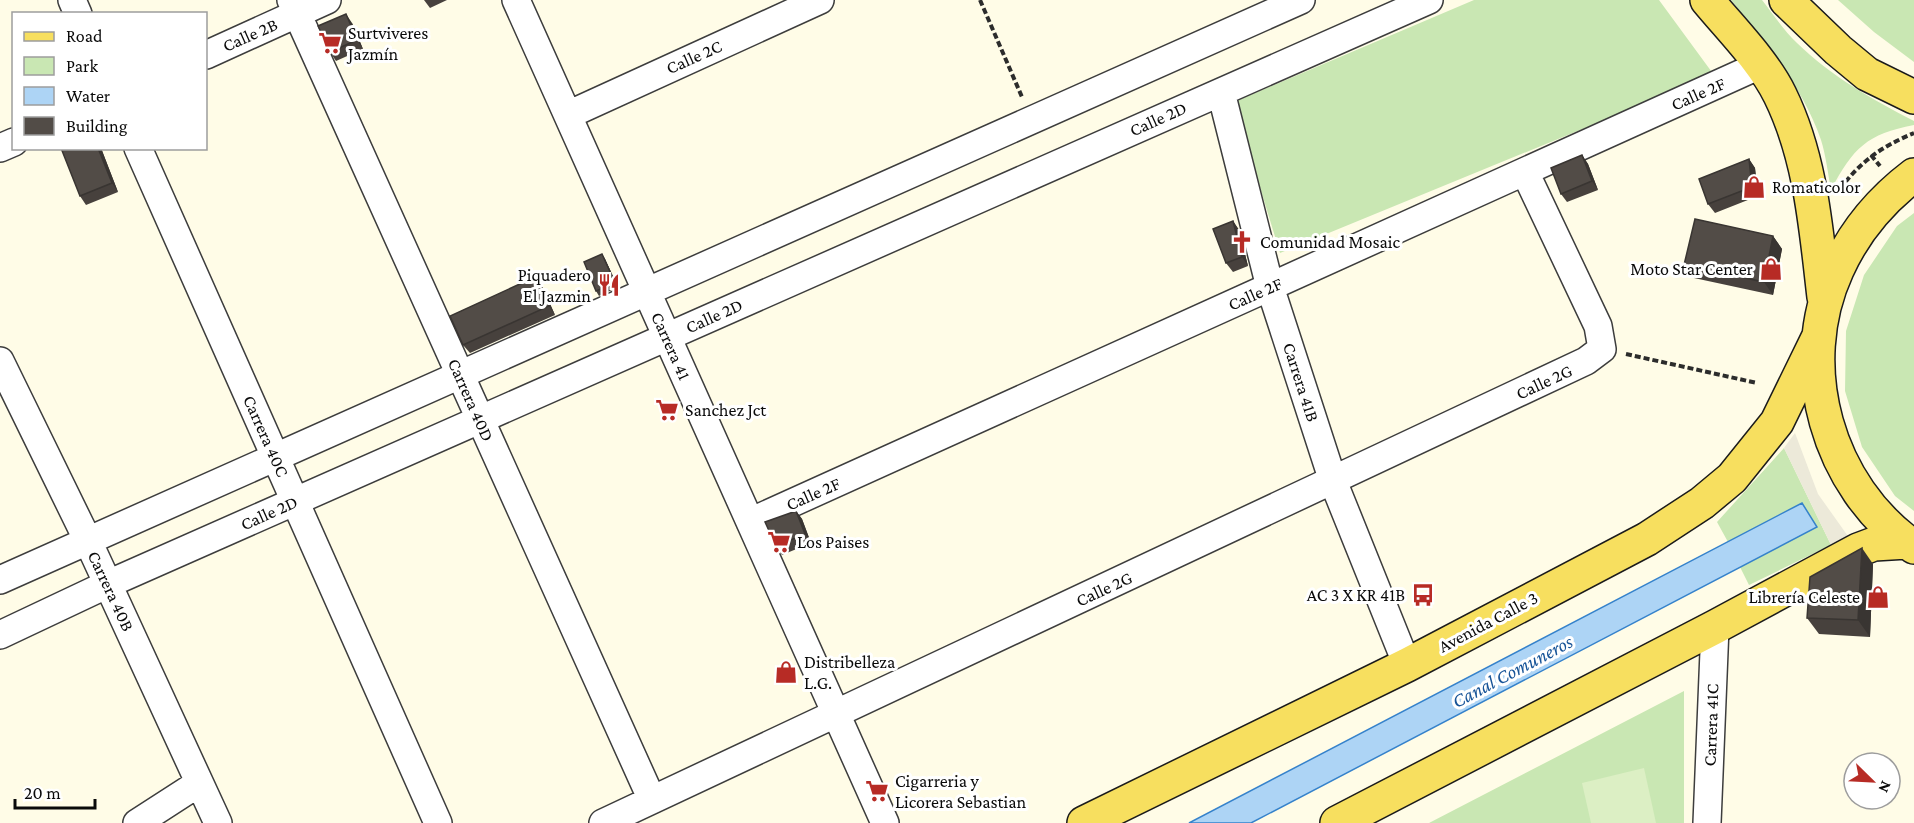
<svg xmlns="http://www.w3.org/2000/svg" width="1914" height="823" viewBox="0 0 1914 823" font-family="'Crimson Pro',serif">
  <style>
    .green { fill: #c9e7b3 }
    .pitch { fill: #dcefc4 }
    .plaza { fill: #ece9d9 }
    .water { fill: #add4f5; stroke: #3582cb; stroke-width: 1.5 }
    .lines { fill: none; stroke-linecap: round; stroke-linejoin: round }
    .minor-casing { stroke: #3d3d3d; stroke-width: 30 }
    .major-casing { stroke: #1b1b1b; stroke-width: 36 }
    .path { stroke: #2c2c2c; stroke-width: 4; stroke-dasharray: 6 3; stroke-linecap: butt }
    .minor { stroke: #fff; stroke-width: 27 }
    .major { stroke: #f7df5f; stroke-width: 33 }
    .wall { fill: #47413d }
    .shaded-wall { fill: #393532 }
    .building { fill: #524c47; stroke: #393532; stroke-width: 1.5 }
    .labels { text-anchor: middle; stroke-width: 6; stroke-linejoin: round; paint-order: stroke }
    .poi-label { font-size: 18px; fill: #0a0a0a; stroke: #fff; text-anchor: start }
    .street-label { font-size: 18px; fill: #0a0a0a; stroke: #fff }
    .water-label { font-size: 20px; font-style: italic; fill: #175498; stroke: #fff }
  </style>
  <rect width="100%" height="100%" fill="#fffce7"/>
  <path class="green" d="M1474 0H1659L1714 75 1280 253 1234 102Z
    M1731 0H1762C1773 14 1784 31 1797 43 1831 76 1873 100 1914 121V125C1867 134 1853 148 1831 190 1828 174 1826 156 1821 140 1803 87 1765 43 1731 0Z
    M1838 0H1914V62L1874 32Z
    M1914 213V511L1895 496 1862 447 1845 391 1846 331 1864 275 1897 226Z
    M1784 448 1831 545 1749 585 1740 567 1816 526 1802 503 1728 542 1717 522Z
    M1684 691V823H1429Z"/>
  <path class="pitch" d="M1644 768 1656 823H1591L1582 783Z"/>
  <path class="plaza" d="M1795 433 1818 494 1850 539 1831 545 1784 448Z"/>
  <path class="water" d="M1802 503 1817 527 1251 823H1189Z"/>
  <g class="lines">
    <g class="minor-casing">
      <path id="minor" d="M72 0 78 14
        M291 0 652 800
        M516 0 885 823
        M206 55 327 0
        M1221 92 1270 287 1333 481 1407 665
        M568 115 820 0
        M0 148 14 142
        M138 148 438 823
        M0 361 88 541 218 823
        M750 522 1760 65
        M0 580 1301 0
        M0 635 108 584 1429 0
        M137 823 199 783
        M603 823 1586 361 1602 349 1598 326 1525 172
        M1707 823 1715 627"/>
    </g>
    <g class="major-casing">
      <path id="major" d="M1707 0C1731 29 1764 62 1780 95 1811 158 1816 229 1824 297
        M1786 0 1838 50 1867 74 1914 97
        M1914 175C1881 200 1854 232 1837 270 1793 366 1827 487 1914 547
        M1084 823 1407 665 1647 539 1702 503 1732 478 1777 422 1819 336
        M1337 823 1715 627 1858 550 1874 544 1907 542"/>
    </g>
    <path class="path" d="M980 0 1022 97
      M1871 155 1880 166
      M1840 189C1861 161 1881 147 1914 133
      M1626 354 1757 383"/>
    <use href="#minor" class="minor"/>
    <use href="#major" class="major"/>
  </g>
  <path class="wall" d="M424 0H447L430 8Z
    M352 23 363 49 336 61 330 52Z
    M101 148 118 192 86 205 80 196Z
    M1582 155 1588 164 1598 190 1567 202 1561 194Z
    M1749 159 1755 168 1758 196 1715 213 1708 204Z
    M1233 221 1239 230 1248 266 1233 272 1226 263Z
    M1773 236 1782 249 1773 295 1694 278 1684 265Z
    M602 254 605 259 618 287 599 296 596 291Z
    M535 277 542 286 555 315 470 353 463 345Z
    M796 511 802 519 811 543 782 555 776 546Z
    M1873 564 1870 637 1819 634 1807 618Z"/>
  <path class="shaded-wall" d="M346 14 352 23 363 49 357 40Z
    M98 148H101L118 192 112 183Z
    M1582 155 1588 164 1598 190 1592 181Z
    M1749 159 1755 168 1758 196 1752 187Z
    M1233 221 1239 230 1248 266 1242 257Z
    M1773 236 1782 249 1773 295 1764 282Z
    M602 254 605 259 618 287 615 283Z
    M535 277 542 286 555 315 549 306Z
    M796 511 802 519 811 543 805 534Z
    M1862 548 1873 564 1870 637 1858 620Z"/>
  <path class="building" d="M346 14 357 40 330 52 318 26Z
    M61 148H98L112 183 80 196Z
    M1582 155 1592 181 1561 194 1551 168Z
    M1749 159 1752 187 1708 204 1699 179Z
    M1695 219 1773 236 1764 282 1684 265Z
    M1233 221 1242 257 1226 263 1213 229Z
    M602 254 615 283 596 291 584 262Z
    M535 277 549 306 463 345 450 316Z
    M796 511 805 534 776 546 765 522Z
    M1862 548 1858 620 1807 618 1810 577Z"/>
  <defs>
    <g id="supermarket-bare" transform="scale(1.8)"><path d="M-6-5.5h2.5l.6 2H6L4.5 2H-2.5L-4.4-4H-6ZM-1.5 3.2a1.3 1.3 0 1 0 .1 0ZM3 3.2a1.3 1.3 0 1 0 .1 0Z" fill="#b72b25" stroke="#fff" stroke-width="2.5" paint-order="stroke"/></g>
    <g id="shop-bare" transform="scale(1.8)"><path d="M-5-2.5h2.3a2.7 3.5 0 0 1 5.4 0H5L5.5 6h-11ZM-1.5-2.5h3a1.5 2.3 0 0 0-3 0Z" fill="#b72b25" stroke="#fff" stroke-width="2.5" paint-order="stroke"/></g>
    <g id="church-bare" transform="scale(1.8)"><path d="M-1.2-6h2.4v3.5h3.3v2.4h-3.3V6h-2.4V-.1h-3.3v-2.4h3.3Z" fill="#b72b25" stroke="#fff" stroke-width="2.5" paint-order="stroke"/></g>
    <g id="restaurant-bare" transform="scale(1.8)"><path d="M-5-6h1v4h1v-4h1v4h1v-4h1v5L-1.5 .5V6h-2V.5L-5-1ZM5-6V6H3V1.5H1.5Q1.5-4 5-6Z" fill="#b72b25" stroke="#fff" stroke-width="2.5" paint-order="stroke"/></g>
    <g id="bus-bare" transform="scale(1.8)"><path d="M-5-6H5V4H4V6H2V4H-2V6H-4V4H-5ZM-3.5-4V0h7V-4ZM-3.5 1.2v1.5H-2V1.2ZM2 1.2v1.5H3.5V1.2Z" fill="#b72b25" stroke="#fff" stroke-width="2.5" paint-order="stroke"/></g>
  </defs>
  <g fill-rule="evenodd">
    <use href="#supermarket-bare" x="330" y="43"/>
    <use href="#shop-bare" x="1754" y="187"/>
    <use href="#church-bare" x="1242" y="242"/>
    <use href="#shop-bare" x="1771" y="269"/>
    <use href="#restaurant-bare" x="609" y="285"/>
    <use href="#supermarket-bare" x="667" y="410"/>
    <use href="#supermarket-bare" x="779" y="542"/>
    <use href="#bus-bare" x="1423" y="595"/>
    <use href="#shop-bare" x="1878" y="597"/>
    <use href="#shop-bare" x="786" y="672"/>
    <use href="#supermarket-bare" x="877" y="791"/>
  </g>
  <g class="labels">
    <g class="poi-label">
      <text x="348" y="39">Surtviveres<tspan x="348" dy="21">Jazmín</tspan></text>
      <text x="1772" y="193">Romaticolor</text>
      <text x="1260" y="248">Comunidad Mosaic</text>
      <text x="1753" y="275" text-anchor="end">Moto Star Center</text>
      <text x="591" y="281" text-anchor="end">Piquadero<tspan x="591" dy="21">El Jazmin</tspan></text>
      <text x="685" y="416">Sanchez Jct</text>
      <text x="797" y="548">Los Paises</text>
      <text x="1405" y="601" text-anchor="end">AC 3 X KR 41B</text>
      <text x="1860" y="603" text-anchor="end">Librería Celeste</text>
      <text x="804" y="668">Distribelleza<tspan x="804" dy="21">L.G.</tspan></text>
      <text x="895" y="787">Cigarreria y<tspan x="895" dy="21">Licorera Sebastian</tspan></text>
    </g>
    <g class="street-label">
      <text transform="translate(250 35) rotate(-24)" y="6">Calle 2B</text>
      <text transform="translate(694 57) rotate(-24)" y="6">Calle 2C</text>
      <text transform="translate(1698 94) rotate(-24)" y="6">Calle 2F</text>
      <text transform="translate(1158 119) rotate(-24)" y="6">Calle 2D</text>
      <text transform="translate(1255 294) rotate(-24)" y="6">Calle 2F</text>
      <text transform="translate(714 316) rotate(-24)" y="6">Calle 2D</text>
      <text transform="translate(671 346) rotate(66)" y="6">Carrera 41</text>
      <text transform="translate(1301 382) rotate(72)" y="6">Carrera 41B</text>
      <text transform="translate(1544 382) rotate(-25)" y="6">Calle 2G</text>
      <text transform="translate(471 400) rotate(66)" y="6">Carrera 40D</text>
      <text transform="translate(266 436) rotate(66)" y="6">Carrera 40C</text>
      <text transform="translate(813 494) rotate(-24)" y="6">Calle 2F</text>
      <text transform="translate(269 513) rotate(-24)" y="6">Calle 2D</text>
      <text transform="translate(1104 589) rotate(-25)" y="6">Calle 2G</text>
      <text transform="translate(111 591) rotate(65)" y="6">Carrera 40B</text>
      <text transform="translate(1488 622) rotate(-28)" y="6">Avenida Calle 3</text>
      <text transform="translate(1711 725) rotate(-88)" y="6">Carrera 41C</text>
    </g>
    <g class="water-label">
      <text transform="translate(1512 671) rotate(-28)" y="7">Canal Comuneros</text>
    </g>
  </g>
  <rect x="12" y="12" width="195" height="138" fill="#ffffff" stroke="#9d9d9d" stroke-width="1.5"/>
  <rect x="24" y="32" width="30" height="9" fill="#f7df5f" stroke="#9d9d9d" stroke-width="1.5"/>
  <text x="66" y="42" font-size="18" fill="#0a0a0a">Road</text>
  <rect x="24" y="57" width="30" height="18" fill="#c9e7b3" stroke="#9d9d9d" stroke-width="1.5"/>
  <text x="66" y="72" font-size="18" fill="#0a0a0a">Park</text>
  <rect x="24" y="87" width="30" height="18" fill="#add4f5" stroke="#9d9d9d" stroke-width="1.5"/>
  <text x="66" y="102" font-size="18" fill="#0a0a0a">Water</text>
  <rect x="24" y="117" width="30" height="18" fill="#524c47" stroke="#9d9d9d" stroke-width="1.5"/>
  <text x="66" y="132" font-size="18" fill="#0a0a0a">Building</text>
  <g transform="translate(1872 781) rotate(114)"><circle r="28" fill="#ffffff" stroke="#9d9d9d" stroke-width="1.5"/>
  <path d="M0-4.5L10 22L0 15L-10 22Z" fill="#b72b25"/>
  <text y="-9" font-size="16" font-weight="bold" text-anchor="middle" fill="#0a0a0a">N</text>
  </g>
  <path d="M15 799v9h80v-9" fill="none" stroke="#0a0a0a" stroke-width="3"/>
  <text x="24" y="799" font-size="18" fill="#0a0a0a" stroke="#ffffff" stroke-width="4.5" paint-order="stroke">20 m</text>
</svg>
